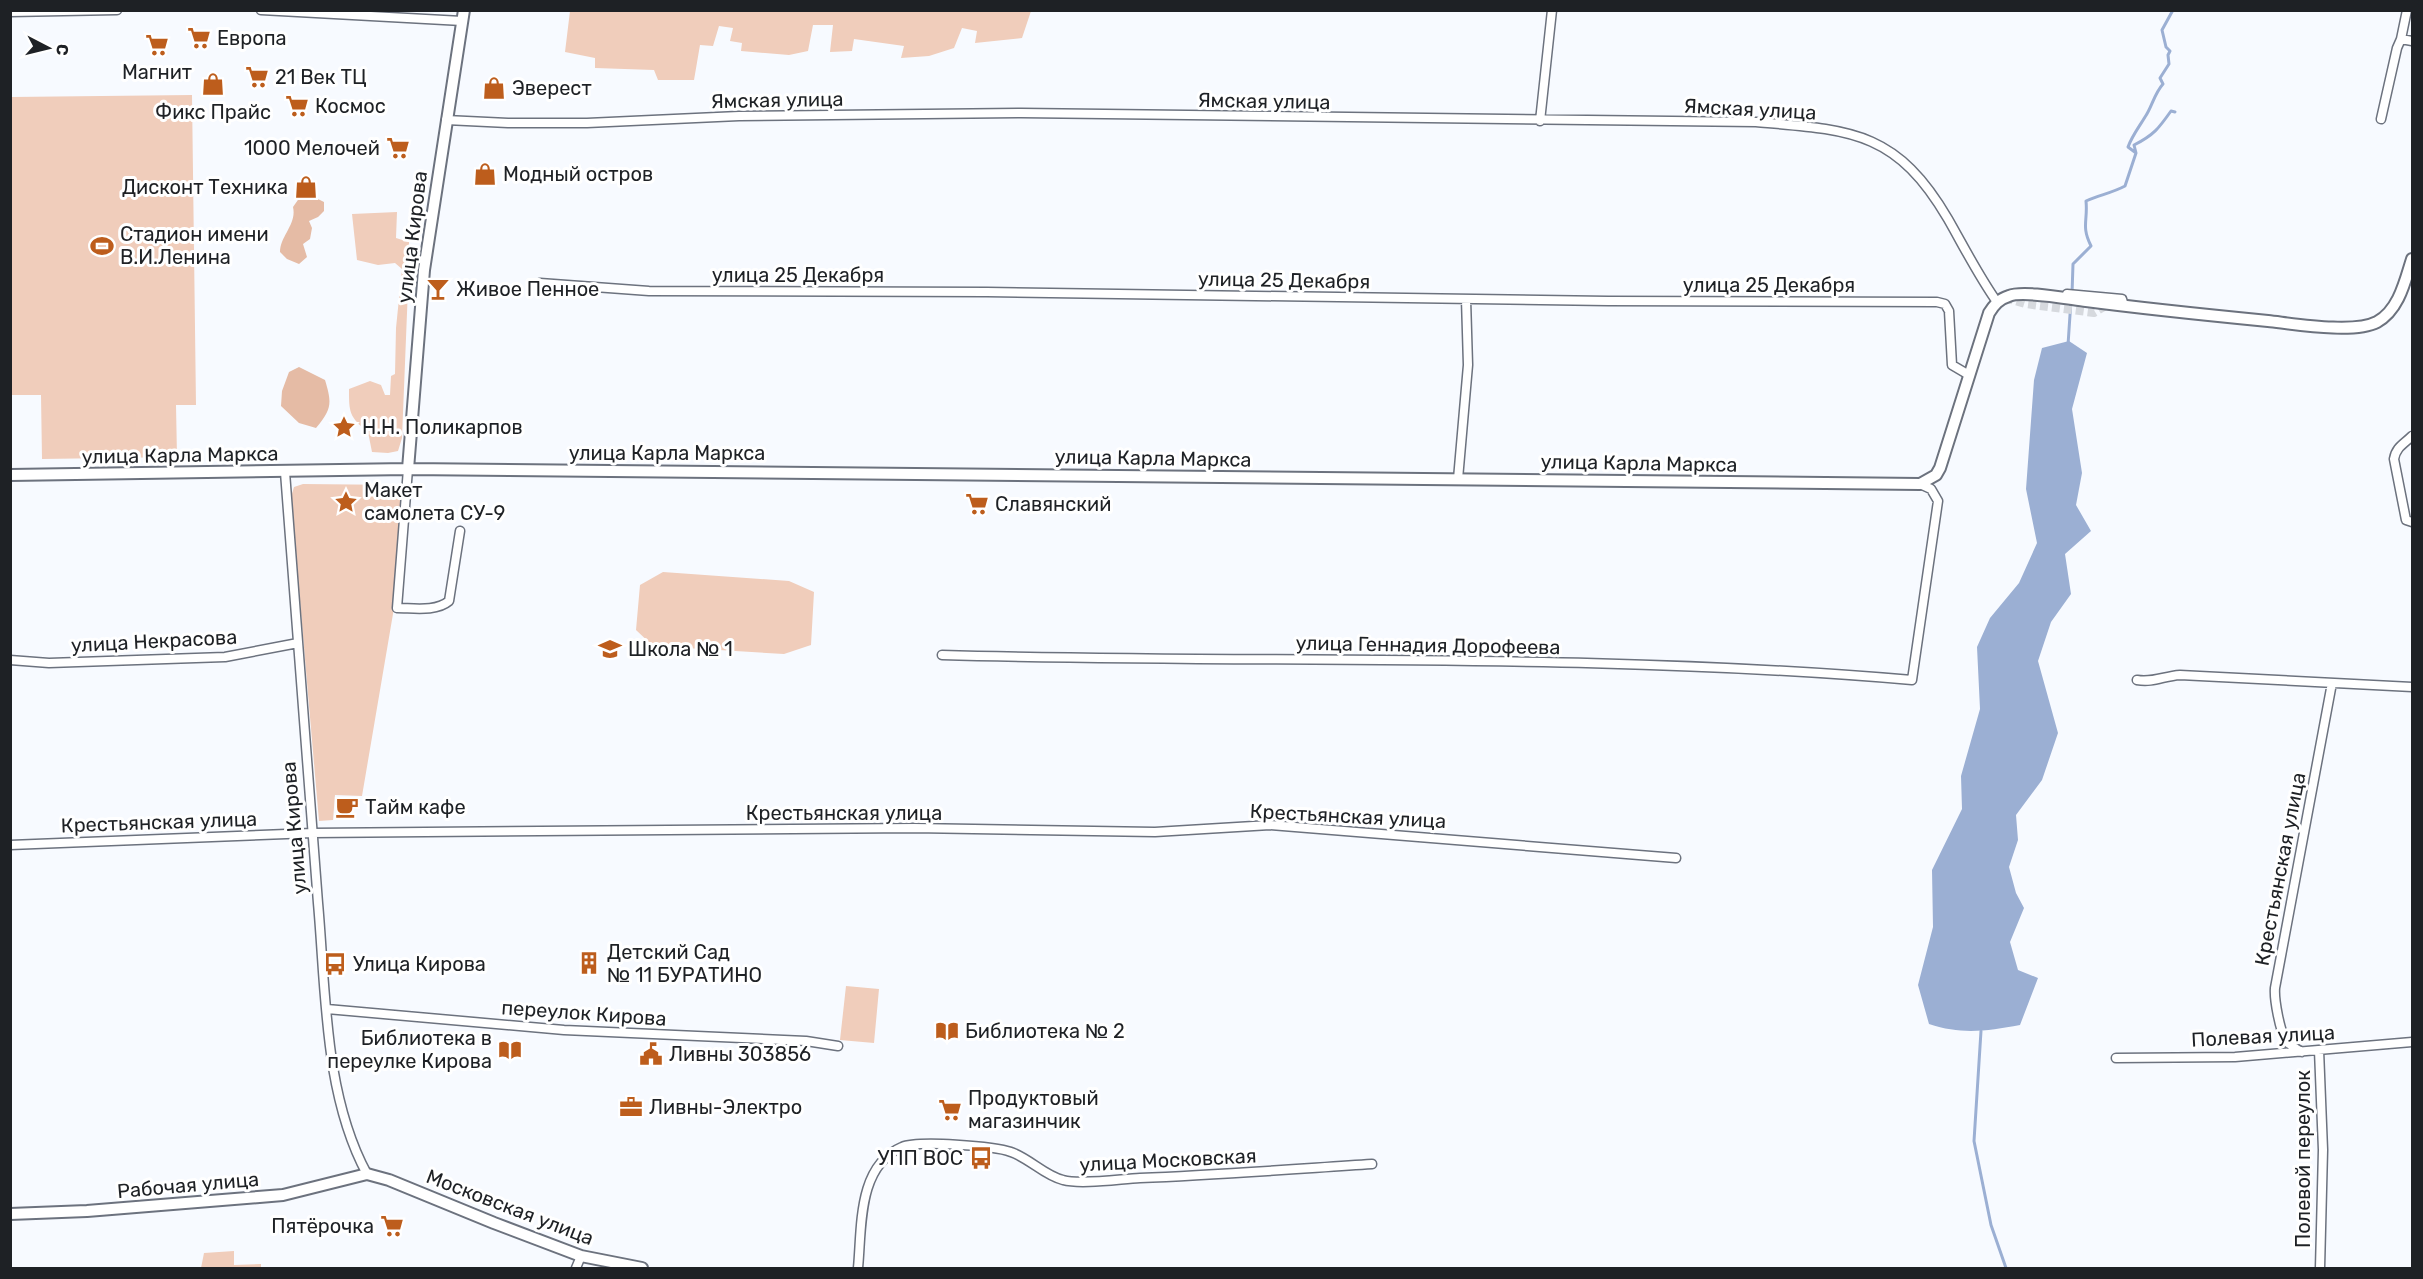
<svg xmlns="http://www.w3.org/2000/svg" width="2423" height="1279" viewBox="0 0 2423 1279" font-family="Rubik,sans-serif">
  <style>
    .green { fill: #f0cdbb }
    .forest { fill: #e5bba5 }
    .water { fill: #9bafd3 }
    .lines { fill: none; stroke-linecap: round; stroke-linejoin: round }
    .stream { stroke: #9bafd3; stroke-width: 3 }
    .minor-tunnel { stroke: #d6d9de; stroke-width: 8; stroke-dasharray: 8 4; stroke-linecap: butt }
    .minor-casing { stroke: #6c727e; stroke-width: 11 }
    .tertiary-casing { stroke: #6c727e; stroke-width: 14 }
    .minor { stroke: #fff; stroke-width: 8 }
    .tertiary { stroke: #fff; stroke-width: 10 }
    .labels { text-anchor: middle; stroke-width: 6; stroke-linejoin: round; paint-order: stroke }
    .poi-label { font-size: 20px; fill: #1e2125; stroke: #fff; text-anchor: start }
    .street-label { font-size: 20px; fill: #1e2125; stroke: #fff }
  </style>
  <rect width="100%" height="100%" fill="#f7faff"/>
  <path class="green" d="M570 11V10L1031 11 1022 38 975 43 977 31 962 28 954 48 929 56 901 58 904 46 854 39 852 51 830 52 833 25H813L808 51 789 55 741 51 742 43 730 41 733 28 719 26 713 46 700 45 694 80H658L654 70 595 68V58L565 52Z
    M192 95 196 405H176L177 457 42 459 41 395H11V97Z
    M397 212 396 238 409 242V263L402 438 398 451 388 453 372 452 368 432C349 417 349 412 349 389L370 381 381 385 385 395H390L391 376 395 374 396 328 402 269 395 263 378 265 357 260 352 214Z
    M303 484 403 485 394 608 362 796 335 795 333 820 319 821 291 497 294 487Z
    M663 572 789 581 814 592 811 645 784 654 653 646 636 630 640 585Z
    M846 986 879 989 874 1043 840 1040Z
    M234 1251V1265L261 1264V1268H201L204 1253Z"/>
  <path class="forest" d="M300 197H314L324 202V211L318 217 309 221 312 228 310 239 303 244 307 257 299 264 287 259 280 252C280 236 297 224 293 207Z
    M299 367 325 380C332 403 332 409 316 428L299 423 281 406 282 391 289 372Z"/>
  <path class="water" d="M2069 341 2087 353 2072 409 2082 473 2076 505 2091 531 2065 554 2071 594 2051 622 2038 661 2058 733 2042 780 2016 815 2018 840 2009 867 2016 893 2024 908 2010 942 2018 970 2038 978 2020 1025C1987 1031 1962 1035 1929 1024L1918 985 1933 927 1932 870 1962 809 1961 776 1980 709 1977 647 1990 618 2019 583 2037 543 2026 489 2034 380 2042 348Z"/>
  <g class="lines">
    <path class="stream" d="M2136 153 2134 145C2154 135 2159 128 2171 111L2175 112
      M2072 294 2073 264 2091 246C2081 226 2088 221 2086 201 2099 195 2112 193 2125 186L2136 153 2128 147C2132 136 2139 127 2145 117 2152 107 2154 94 2163 84L2160 78 2169 64 2168 55 2170 51 2166 47 2162 30 2173 10
      M2068 345 2071 300
      M1981 1031 1974 1141 1991 1225 2006 1268"/>
    <path class="minor-tunnel" d="M2005 298 2025 304 2094 313 2109 304"/>
    <g class="minor-casing">
      <path id="minor" d="M261 10 462 21
        M10 12 117 10
        M2401 39 2407 10
        M2381 119 2397 48 2401 39 2412 41
        M446 120 508 123H587L739 116 1021 113 1756 122C1850 130 1896 130 1948 219 1964 247 1978 275 1997 302
        M1540 121 1552 10
        M540 283 649 291 987 292 1608 301 1937 302 1945 304 1949 311 1952 365 1969 375
        M2067 294 2122 299 2124 306
        M2412 436C2404 444 2396 447 2394 459L2406 520 2412 522
        M408 469 397 608C413 608 436 612 449 601L460 531
        M285 472C296 616 306 760 318 903 326 992 324 1095 367 1174
        M1458 479 1468 365 1466 299
        M942 655C1265 664 1590 652 1912 680L1938 501 1931 489 1920 484
        M10 660 49 663 225 657 298 643
        M2137 680C2153 683 2164 676 2180 675L2412 687
        M10 845 312 833 914 828 1155 832 1270 825 1676 858
        M327 1009 564 1030 806 1041 838 1046
        M2319 1050 2323 1150 2320 1268
        M2302 1052C2297 1049 2290 1046 2286 1041 2280 1031 2274 1000 2275 988L2332 683
        M2116 1058 2235 1057 2412 1042
        M576 1268 581 1256
        M858 1268C862 1228 857 1166 902 1147 917 1140 995 1146 1011 1152 1029 1158 1045 1176 1063 1180 1081 1185 1120 1179 1140 1178 1217 1175 1295 1169 1372 1164"/>
    </g>
    <g class="tertiary-casing">
      <path id="tertiary" d="M408 469 424 270 464 10
        M10 475 408 469 1920 484 1936 475 1940 468 1989 313C1994 305 1999 299 2009 296 2023 290 2069 299 2086 301 2147 309 2207 315 2268 321 2295 324 2354 334 2377 322 2399 310 2405 281 2412 259
        M10 1214 87 1211 283 1195 367 1174 389 1180 494 1223 581 1256 642 1268"/>
    </g>
    <use href="#minor" class="minor"/>
    <use href="#tertiary" class="tertiary"/>
  </g>
  <defs>
    <g id="supermarket-bare" transform="scale(1.8)"><path d="M-6-5.5h2.5l.6 2H6L4.5 2H-2.5L-4.4-4H-6ZM-1.5 3.2a1.3 1.3 0 1 0 .1 0ZM3 3.2a1.3 1.3 0 1 0 .1 0Z" fill="#bd5d1c" stroke="#fff" stroke-width="2.5" paint-order="stroke"/></g>
    <g id="shop-bare" transform="scale(1.8)"><path d="M-5-2.5h2.3a2.7 3.5 0 0 1 5.4 0H5L5.5 6h-11ZM-1.5-2.5h3a1.5 2.3 0 0 0-3 0Z" fill="#bd5d1c" stroke="#fff" stroke-width="2.5" paint-order="stroke"/></g>
    <g id="stadium-bare" transform="scale(1.8)"><path d="M0-5a6.5 5 0 1 0 0 10a6.5 5 0 1 0 0-10ZM-3.5-1.8h7v3.6h-7Z" fill="#bd5d1c" stroke="#fff" stroke-width="2.5" paint-order="stroke"/></g>
    <g id="bar-bare" transform="scale(1.8)"><path d="M-6-5H6L.8 .8V4.5H3.5V6h-7V4.5H-.8V.8Z" fill="#bd5d1c" stroke="#fff" stroke-width="2.5" paint-order="stroke"/></g>
    <g id="sight-bare" transform="scale(1.8)"><path d="M0-6L1.8-2.2L6-1.7L2.9 1.2L3.7 5.4L0 3.3L-3.7 5.4L-2.9 1.2L-6-1.7L-1.8-2.2Z" fill="#bd5d1c" stroke="#fff" stroke-width="2.5" paint-order="stroke"/></g>
    <g id="school-bare" transform="scale(1.8)"><path d="M0-5L7-2L0 1L-7-2ZM-4 1L0 2.5L4 1V4Q0 6-4 4Z" fill="#bd5d1c" stroke="#fff" stroke-width="2.5" paint-order="stroke"/></g>
    <g id="cafe-bare" transform="scale(1.8)"><path d="M-5.5-4.5H6V0H3Q3 3.5 0 3.5H-2.5Q-5.5 3.5-5.5 0ZM3-3.2v2h1.7v-2ZM-6 4.5H4V6H-6Z" fill="#bd5d1c" stroke="#fff" stroke-width="2.5" paint-order="stroke"/></g>
    <g id="building-bare" transform="scale(1.8)"><path d="M-4-6H4V6H1V3H-1V6H-4ZM-2.5-4.3h1.7v1.8h-1.7ZM.8-4.3h1.7v1.8H.8ZM-2.5-1h1.7V.8h-1.7ZM.8-1h1.7V.8H.8Z" fill="#bd5d1c" stroke="#fff" stroke-width="2.5" paint-order="stroke"/></g>
    <g id="bus-bare" transform="scale(1.8)"><path d="M-5-6H5V4H4V6H2V4H-2V6H-4V4H-5ZM-3.5-4V0h7V-4ZM-3.5 1.2v1.5H-2V1.2ZM2 1.2v1.5H3.5V1.2Z" fill="#bd5d1c" stroke="#fff" stroke-width="2.5" paint-order="stroke"/></g>
    <g id="library-bare" transform="scale(1.8)"><path d="M-6-4Q-3-5.5-.7-3.5V5Q-3 3-6 4ZM6-4Q3-5.5 .7-3.5V5Q3 3 6 4Z" fill="#bd5d1c" stroke="#fff" stroke-width="2.5" paint-order="stroke"/></g>
    <g id="civic-bare" transform="scale(1.8)"><path d="M-.6-6.5H3V-4.5H.6V-3L4-1V1h2V6H-6V1h2V-1L-.6-3ZM-1.2 2.5V6h2.4V2.5Z" fill="#bd5d1c" stroke="#fff" stroke-width="2.5" paint-order="stroke"/></g>
    <g id="office-bare" transform="scale(1.8)"><path d="M-6-3h4V-5.5h4V-3h4V5H-6ZM-1-4.5V-3h2v-1.5ZM-6 0V1H6V0Z" fill="#bd5d1c" stroke="#fff" stroke-width="2.5" paint-order="stroke"/></g>
  </defs>
  <g fill-rule="evenodd">
    <use href="#supermarket-bare" x="199" y="38"/>
    <use href="#supermarket-bare" x="157" y="45"/>
    <use href="#supermarket-bare" x="257" y="77"/>
    <use href="#shop-bare" x="213" y="84"/>
    <use href="#shop-bare" x="494" y="88"/>
    <use href="#supermarket-bare" x="297" y="106"/>
    <use href="#supermarket-bare" x="398" y="148"/>
    <use href="#shop-bare" x="485" y="174"/>
    <use href="#shop-bare" x="306" y="187"/>
    <use href="#stadium-bare" x="102" y="246"/>
    <use href="#bar-bare" x="438" y="289"/>
    <use href="#sight-bare" x="344" y="427"/>
    <use href="#sight-bare" x="346" y="502"/>
    <use href="#supermarket-bare" x="977" y="504"/>
    <use href="#school-bare" x="610" y="649"/>
    <use href="#cafe-bare" x="347" y="807"/>
    <use href="#building-bare" x="589" y="963"/>
    <use href="#bus-bare" x="335" y="964"/>
    <use href="#library-bare" x="947" y="1031"/>
    <use href="#library-bare" x="510" y="1050"/>
    <use href="#civic-bare" x="651" y="1054"/>
    <use href="#office-bare" x="631" y="1107"/>
    <use href="#supermarket-bare" x="950" y="1110"/>
    <use href="#bus-bare" x="981" y="1158"/>
    <use href="#supermarket-bare" x="392" y="1226"/>
  </g>
  <g class="labels">
    <g class="poi-label">
      <text x="217" y="45">Европа</text>
      <text x="157" y="79" text-anchor="middle">Магнит</text>
      <text x="275" y="84">21 Век ТЦ</text>
      <text x="512" y="95">Эверест</text>
      <text x="315" y="113">Космос</text>
      <text x="213" y="119" text-anchor="middle">Фикс Прайс</text>
      <text x="380" y="155" text-anchor="end">1000 Мелочей</text>
      <text x="503" y="181">Модный остров</text>
      <text x="288" y="194" text-anchor="end">Дисконт Техника</text>
      <text x="120" y="241">Стадион имени<tspan x="120" dy="23">В.И.Ленина</tspan></text>
      <text x="456" y="296">Живое Пенное</text>
      <text x="362" y="434">Н.Н. Поликарпов</text>
      <text x="364" y="497">Макет<tspan x="364" dy="23">самолета СУ-9</tspan></text>
      <text x="995" y="511">Славянский</text>
      <text x="628" y="656">Школа № 1</text>
      <text x="365" y="814">Тайм кафе</text>
      <text x="607" y="959">Детский Сад<tspan x="607" dy="23">№ 11 БУРАТИНО</tspan></text>
      <text x="353" y="971">Улица Кирова</text>
      <text x="965" y="1038">Библиотека № 2</text>
      <text x="492" y="1045" text-anchor="end">Библиотека в<tspan x="492" dy="23">переулке Кирова</tspan></text>
      <text x="669" y="1061">Ливны 303856</text>
      <text x="968" y="1105">Продуктовый<tspan x="968" dy="23">магазинчик</tspan></text>
      <text x="649" y="1114">Ливны-Электро</text>
      <text x="963" y="1165" text-anchor="end">УПП ВОС</text>
      <text x="374" y="1233" text-anchor="end">Пятёрочка</text>
    </g>
    <g class="street-label">
      <text transform="translate(777 100) rotate(-1)" y="7">Ямская улица</text>
      <text transform="translate(1264 101) rotate(1)" y="7">Ямская улица</text>
      <text transform="translate(1750 109) rotate(3)" y="7">Ямская улица</text>
      <text transform="translate(412 237) rotate(-83)" y="7">улица Кирова</text>
      <text x="798" y="282">улица 25 Декабря</text>
      <text transform="translate(1284 280) rotate(1)" y="7">улица 25 Декабря</text>
      <text x="1769" y="292">улица 25 Декабря</text>
      <text x="667" y="460">улица Карла Маркса</text>
      <text transform="translate(180 455) rotate(-1)" y="7">улица Карла Маркса</text>
      <text transform="translate(1153 458) rotate(1)" y="7">улица Карла Маркса</text>
      <text transform="translate(1639 463) rotate(1)" y="7">улица Карла Маркса</text>
      <text transform="translate(154 641) rotate(-3)" y="7">улица Некрасова</text>
      <text transform="translate(1428 645) rotate(1)" y="7">улица Геннадия Дорофеева</text>
      <text x="844" y="820">Крестьянская улица</text>
      <text transform="translate(1348 816) rotate(3)" y="7">Крестьянская улица</text>
      <text transform="translate(159 822) rotate(-2)" y="7">Крестьянская улица</text>
      <text transform="translate(294 828) rotate(-95)" y="7">улица Кирова</text>
      <text transform="translate(2280 869) rotate(-79)" y="7">Крестьянская улица</text>
      <text transform="translate(584 1013) rotate(4)" y="7">переулок Кирова</text>
      <text transform="translate(2263 1036) rotate(-3)" y="7">Полевая улица</text>
      <text transform="translate(2303 1159) rotate(-90)" y="7">Полевой переулок</text>
      <text transform="translate(1168 1160) rotate(-3)" y="7">улица Московская</text>
      <text transform="translate(188 1185) rotate(-5)" y="7">Рабочая улица</text>
      <text transform="translate(510 1207) rotate(21)" y="7">Московская улица</text>
    </g>
  </g>
  <rect width="2423" height="1279" fill="none" stroke="#1e2125" stroke-width="24"/>
  <g transform="translate(48 48) rotate(97)" stroke="#ffffff" stroke-width="4.5" paint-order="stroke">
  <path d="M0-4.5L10 22L0 15L-10 22Z" fill="#1e2125"/>
  <text y="-9" font-size="16" font-weight="bold" text-anchor="middle" fill="#1e2125">С</text>
  </g>
</svg>
